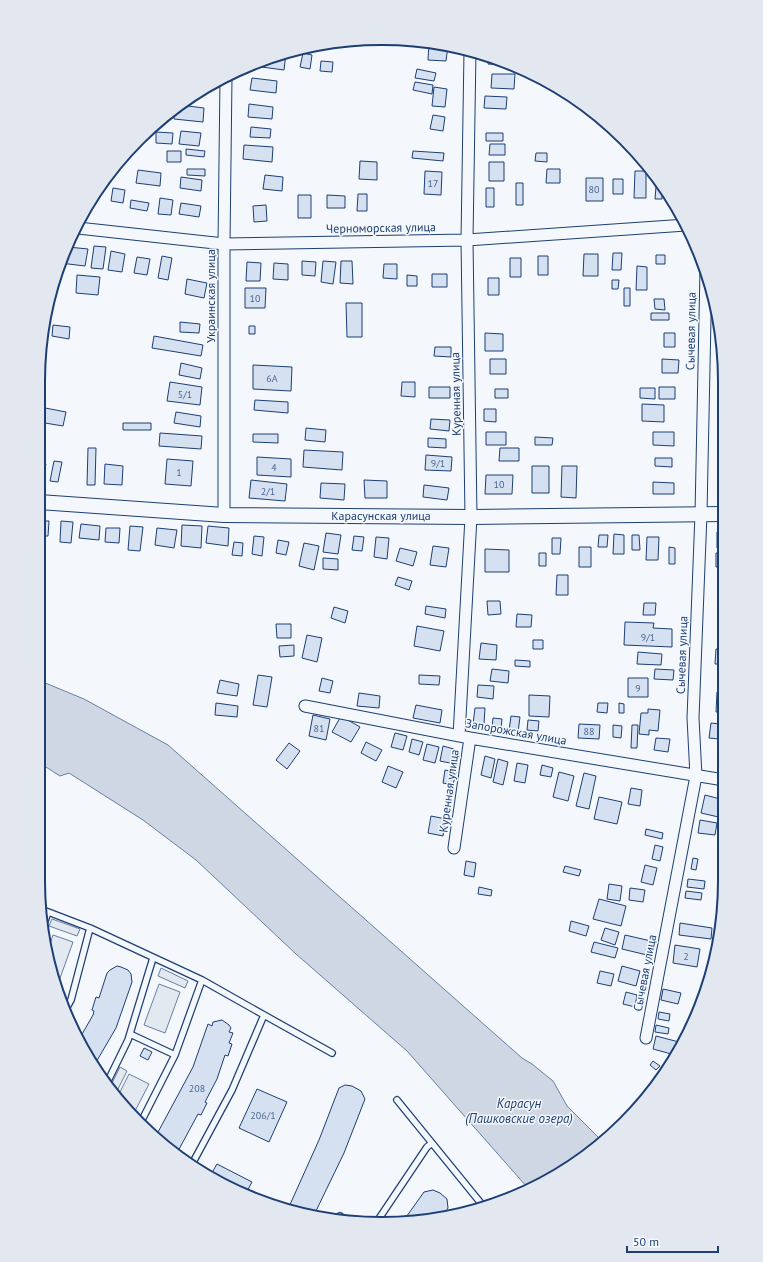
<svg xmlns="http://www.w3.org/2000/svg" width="763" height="1262" viewBox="0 0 763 1262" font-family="'PT Sans',sans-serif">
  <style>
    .green { fill: #e3e9f0; stroke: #687fa3 }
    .parking { fill: #e3e8f0; stroke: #687fa3 }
    .water { fill: #cfd7e4; stroke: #687fa3 }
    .building { fill: #d5e0f0; stroke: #1d3f73 }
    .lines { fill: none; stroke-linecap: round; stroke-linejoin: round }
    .service-casing { stroke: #1d3f73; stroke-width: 8 }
    .minor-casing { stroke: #1d3f73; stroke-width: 13 }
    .tertiary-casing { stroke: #1d3f73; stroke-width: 16 }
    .service { stroke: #f4f7fb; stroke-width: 5.5 }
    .minor { stroke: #f4f7fb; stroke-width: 11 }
    .tertiary { stroke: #f4f7fb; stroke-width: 14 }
    .labels { text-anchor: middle; stroke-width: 3; stroke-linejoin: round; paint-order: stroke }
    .number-label { font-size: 10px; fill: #4b6792 }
    .street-label { font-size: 12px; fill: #1d3f73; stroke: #f4f7fb }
    .water-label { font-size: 13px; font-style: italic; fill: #1d3f73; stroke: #f4f7fb }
    .rim { fill: none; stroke: #1d3f73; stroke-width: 2 }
  </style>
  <rect width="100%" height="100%" fill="#f4f7fb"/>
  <path class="green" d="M53 935 73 942 59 981 54 979 49 947Z
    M159 984 180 992 165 1033 144 1025Z
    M129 1074 149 1084 134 1113 117 1098Z"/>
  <path class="parking" d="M52 919 80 929 77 936 49 926Z
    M161 968 188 981 185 988 158 976Z
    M120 1067 127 1071 115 1095 109 1089Z"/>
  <path class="water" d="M38 680 84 699 168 745 522 1058 532 1064 553 1081 567 1106 602 1141 590 1153 527 1187 407 1051 296 954 196 860 143 820 69 773 60 776 38 762Z"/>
  <path class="building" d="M429 43 448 45 446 61 428 60Z
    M286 53 284 70 254 66V63Z
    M303 53 312 55 310 69 300 67Z
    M489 57 504 61V65L488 64Z
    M321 61 333 62 332 72 320 71Z
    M417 69 436 73 434 81 415 78Z
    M492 74H515L514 89 491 88Z
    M252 78 277 81 276 93 250 90Z
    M415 82 433 85 432 94 413 90Z
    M434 87 447 89 445 107 432 106Z
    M485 96 507 97 506 109 484 108Z
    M249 104 273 107 272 119 248 117Z
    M180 105 204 108 203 122 174 119 175 109Z
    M433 115 445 117 443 131 430 129Z
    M251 127 271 129 270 138 250 137Z
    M181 131 201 133 199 146 179 144Z
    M156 132 173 133 172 144 156 143Z
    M486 133H503V141H486Z
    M490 144H505V155H489Z
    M244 145 273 147 272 162 243 159Z
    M186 149 205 151 204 157 186 155Z
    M167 151H181V162H167Z
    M413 151 444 153 443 161 412 158Z
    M536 153H547V162L535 161Z
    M360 161 377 162V180L359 179Z
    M489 162H504V181H489Z
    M187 169H205V176L187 175Z
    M547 169H560V183H546Z
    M138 170 161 173 160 186 136 183Z
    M425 171 442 172 441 195 424 194Z
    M635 171H646V198H634Z
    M265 175 283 177 282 191 263 189Z
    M181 177 202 180 201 191 180 188Z
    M586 178H603V201H586Z
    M613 179H623V194H613Z
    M516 183H523V205H516Z
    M656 187H662V199H655Z
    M113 188 125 190 123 203 111 201Z
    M486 188H494V207H486Z
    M358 194H367V211H357Z
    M298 195H311V218H298Z
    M327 195 345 196V208H327Z
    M160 198 173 200 171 215 158 214Z
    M131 200 149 203 147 211 130 208Z
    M181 203 201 206 199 217 179 214Z
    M266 205 267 221 254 222 253 206Z
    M94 246 106 247 103 269 91 268Z
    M68 247 88 249 85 266 60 263Z
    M111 251 125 254 122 272 108 270Z
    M613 253H622L621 270H612Z
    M584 254H598V276H583Z
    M656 255H665V264H656Z
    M162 256 172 258 168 280 158 278Z
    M538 256H548V275H538Z
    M137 257 150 259 147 275 134 273Z
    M510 258H521V277H510Z
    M302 261 316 262 315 276 302 275Z
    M323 261 336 262 333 284 321 282Z
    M341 261H352L353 284 340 283Z
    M247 262 261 263 260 281H246Z
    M274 263 288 264V280L273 279Z
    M384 264H397V279L383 278Z
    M637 266 647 267V290H636Z
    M432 274H447V287H432Z
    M77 275 100 277 98 295 76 293Z
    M407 275 417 276V286H407Z
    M488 278H499V295H488Z
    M187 279 207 283 204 298 185 294Z
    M612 280H619L618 289H612Z
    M245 288H266L265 308H245Z
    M624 288H630V306H624Z
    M654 299H664L665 310 655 309Z
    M346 303H362V337H347Z
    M651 313H669V320H651Z
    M180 322 200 324 199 333 180 332Z
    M53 325 70 327 69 339 52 336Z
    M249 326H255V334H249Z
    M485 333 503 334V351H485Z
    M664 333H675V347H664Z
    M154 336 203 345 201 356 152 348Z
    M435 347H451V357L434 356Z
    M490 359H506V374H490Z
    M662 359 679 360 678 373H662Z
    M181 363 202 368 200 379 179 375Z
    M253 365 292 367 291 391 253 389Z
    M170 382 202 387 200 405 167 401Z
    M402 382H415V397L401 396Z
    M429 387H450V398H429Z
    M659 387H675V399H659Z
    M640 388H655V399L640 398Z
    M495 389H508V398H495Z
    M255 400 288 402V413L254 410Z
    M642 404 664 405V422L642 421Z
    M40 407 66 412 63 426 39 422Z
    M484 409H496V422L484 421Z
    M176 412 201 416 200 427 174 423Z
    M431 419 450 420 449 431 430 429Z
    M123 423H151V430H123Z
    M306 428 326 430 325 442 305 440Z
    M486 432H506V445H486Z
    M653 432H674V446L653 445Z
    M160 433 202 436 201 449 159 446Z
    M253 434H278V443L253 442Z
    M535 437 553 438 552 445H535Z
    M428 438 446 439V448L428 447Z
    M88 448H96L95 485H87Z
    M500 448H519V461H499Z
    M304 450 343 452 342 470 303 467Z
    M720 450H724V466H719Z
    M426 455 452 457 451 471 425 470Z
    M257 457 291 459V477L257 475Z
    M655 458H672V467L655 466Z
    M167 459 193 461 191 486 165 484Z
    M54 461 62 462 58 482 50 481Z
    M39 462 46 464 41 481 39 480Z
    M105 464 123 466 122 485 104 484Z
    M532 466H549V493H532Z
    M562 466H577L576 498 561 497Z
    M719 472H724V487L719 486Z
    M486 475H513L512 494H485Z
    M251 480 287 484 285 501 249 498Z
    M364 480 387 481V498H365Z
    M653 482 674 483V494H653Z
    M321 483 345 484 344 500 320 498Z
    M424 485 449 488 447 500 423 497Z
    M45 521H49L48 536H44Z
    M61 521 73 522 71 543 60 542Z
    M81 524 100 526 99 540 79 538Z
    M182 525 202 526 201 548 181 546Z
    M130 526 143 527 140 551 128 550Z
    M208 526 229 528 228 546 206 543Z
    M106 528H120L119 543 105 542Z
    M157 528 177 530 174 548 155 545Z
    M717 532H724V548H717Z
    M326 533 341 535 338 554 323 552Z
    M614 534 624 535V554H613Z
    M599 535H608L607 547H598Z
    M632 535H639L640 550H632Z
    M254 536 264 537 262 556 252 554Z
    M354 536 364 537 362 551 352 550Z
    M376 537 389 538 387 559 374 557Z
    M647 537H659L658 560H646Z
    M552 538H561L560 554H552Z
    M278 540 289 542 286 555 276 553Z
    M234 542 243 543 242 556 232 555Z
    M304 543 319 546 314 570 299 566Z
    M433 546 449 548 446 567 430 565Z
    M579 547H591V567H579Z
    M669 547 675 548V564H669Z
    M400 548 417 552 413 566 396 561Z
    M485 549 509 550V572H485Z
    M539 553H546V566H539Z
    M716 553H724V567H716Z
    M323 558 338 559V570L323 569Z
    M557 575H568V595H556Z
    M398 577 412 581 409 590 395 585Z
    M487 601H500L501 614 488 615Z
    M644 603H656L655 615H643Z
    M426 606 446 609 445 618 425 614Z
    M334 607 348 611 345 623 331 618Z
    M517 614 532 615 531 627H516Z
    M719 621H724V645H720Z
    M625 622 654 623 653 628 672 629V647L624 645Z
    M276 624H291V638H277Z
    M417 626 444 631 440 651 414 646Z
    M307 635 322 638 317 662 302 658Z
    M533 640H543V649H533Z
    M481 643 497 645 496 660 479 659Z
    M294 645V656L280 657 279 646Z
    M716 649 724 650V664H715Z
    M638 652 662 654 661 665 637 664Z
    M515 660 530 661V667L515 666Z
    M492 669 509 671 508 683 490 681Z
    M655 669 674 670 673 680 654 679Z
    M258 675 272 677 267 707 253 705Z
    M419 675 440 676 439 685 419 684Z
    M322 678 333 681 330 693 319 691Z
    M628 678H648V697H628Z
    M220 680 239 684 237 696 217 693Z
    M478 685 494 686 493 699 477 697Z
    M717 692H724V712H716Z
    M359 693 380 696 379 708 357 706Z
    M529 695 550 696 549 717 529 716Z
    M216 703 238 706 237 717 215 715Z
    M598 703H608L607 713 597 712Z
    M619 703 624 704V713H619Z
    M416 705 442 710 440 723 413 718Z
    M475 708H485L484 724H473Z
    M648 709 660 710 658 731 649 730V735L639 734 641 713H648Z
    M313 715 330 719 326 740 309 736Z
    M341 716 360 727 351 742 332 732Z
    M511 716 520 717 518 732 509 731Z
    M493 718 502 719 501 729 492 728Z
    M528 720 539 721 538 731 527 730Z
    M711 723 720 724 719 739 709 738Z
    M579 724 600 725 599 739 578 738Z
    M613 725 622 726 621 738 613 737Z
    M632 725H638L637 748H631Z
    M395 733 407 736 403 750 391 747Z
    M656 738 670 739 668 752 654 750Z
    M412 739 423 742 419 755 409 752Z
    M366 742 382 750 376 761 361 753Z
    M289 743 300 751 287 769 276 760Z
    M427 744 439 747 435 763 423 760Z
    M443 746 454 749 450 763 440 761Z
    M485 756 495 759 491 778 481 775Z
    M498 759 508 762 503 785 493 782Z
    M517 763 528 765 525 783 514 781Z
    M542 765 553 768 551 777 540 775Z
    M388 766 403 772 396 788 382 782Z
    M445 770 456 772 453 785 443 783Z
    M559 772 574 776 568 801 553 797Z
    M584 773 596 776 589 809 576 806Z
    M631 788 642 790 640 806 628 804Z
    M705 795 724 800 723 818 701 813Z
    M599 797 622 802 617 824 594 819Z
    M431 816 446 819 443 836 428 833Z
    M700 820 717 823 715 835 698 833Z
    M646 829 663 833 662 839 645 835Z
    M655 845 663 847 660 861 652 859Z
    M693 858 698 859 696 870 691 869Z
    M466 861 476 863 474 877 464 875Z
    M645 865 657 868 653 885 641 882Z
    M565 866 581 870 579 876 563 872Z
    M688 879 705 881 704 889 687 887Z
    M609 884 622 886 620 901 607 899Z
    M479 887 492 890 491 896 478 894Z
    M630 888 645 890 643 902 629 900Z
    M686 891 702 893 701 900 685 898Z
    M599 899 626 906 621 926 593 919Z
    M571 921 589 926 586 936 569 931Z
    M680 923 712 928 711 939 679 935Z
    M605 928 619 932 615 945 601 940Z
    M625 935 651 941 647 955 622 949Z
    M594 942 618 948 615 958 591 952Z
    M675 945 700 949 697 967 673 963Z
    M117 966 121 967 128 970 131 974 132 982 116 1028 95 1064 81 1036 93 1015 94 1011 92 1010 96 997 99 998 107 973 110 970Z
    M622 966 640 971 636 986 618 981Z
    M600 971 614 974 611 986 597 983Z
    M663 989 681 993 678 1004 661 1000Z
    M626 992 637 995 635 1007 623 1004Z
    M659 1012 670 1014 669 1021 658 1019Z
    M222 1020 229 1025 231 1028 229 1032 233 1033 229 1043 232 1044 228 1056 225 1055 217 1079 205 1102 207 1103 201 1115 198 1114 177 1153 157 1134 193 1067 208 1024 212 1026 213 1022Z
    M656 1025 669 1028 668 1034 655 1032Z
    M656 1036 679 1042 675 1055 653 1049Z
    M144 1048 152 1052 148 1060 140 1056Z
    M653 1061 660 1066 656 1070 650 1065Z
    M345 1085 352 1086 361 1091 365 1099 344 1153 315 1213 288 1209 319 1140 339 1088Z
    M257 1089 287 1102 269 1142 239 1128Z
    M217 1164 252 1182 246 1193 210 1176Z
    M433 1190 440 1193 447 1199 448 1208 444 1214 404 1220 424 1192Z"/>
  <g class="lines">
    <g class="service-casing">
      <path id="service" d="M43 910 90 928 202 980 264 1015 232 1090 191 1166
        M45 921 48 912
        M66 1009 71 1000 90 928
        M264 1015 332 1053
        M130 1034 175 1055
        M106 1085 128 1040 153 958
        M397 1100 484 1207
        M142 1120 175 1055 202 980
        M340 1217V1216
        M376 1223 427 1147 432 1143"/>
    </g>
    <g class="minor-casing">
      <path id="minor" d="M78 228 224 244 467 240 686 225
        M224 515V244L226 77
        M305 706 470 738 724 780
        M459 736 471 517 467 240 470 51
        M454 848 470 738
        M646 1038 696 776 693 718 701 514 706 269"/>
    </g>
    <g class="tertiary-casing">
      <path id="tertiary" d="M39 502 224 515 471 517 724 514"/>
    </g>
    <use href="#service" class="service"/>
    <use href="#minor" class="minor"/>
    <use href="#tertiary" class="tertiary"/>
  </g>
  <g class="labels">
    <g class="number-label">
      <text x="433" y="187">17</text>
      <text x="594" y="193">80</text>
      <text x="255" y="302">10</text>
      <text x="272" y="382">6А</text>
      <text x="185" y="398">5/1</text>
      <text x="438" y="467">9/1</text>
      <text x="274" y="471">4</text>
      <text x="179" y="476">1</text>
      <text x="499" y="488">10</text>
      <text x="268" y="495">2/1</text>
      <text x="648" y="641">9/1</text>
      <text x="638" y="692">9</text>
      <text x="319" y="732">81</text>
      <text x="589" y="735">88</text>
      <text x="686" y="960">2</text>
      <text x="197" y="1092">208</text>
      <text x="263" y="1119">206/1</text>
    </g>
    <g class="street-label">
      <text transform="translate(381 228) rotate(-1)" y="4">Черноморская улица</text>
      <text transform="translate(211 296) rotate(-90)" y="4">Украинская улица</text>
      <text transform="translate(691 331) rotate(-89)" y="4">Сычевая улица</text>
      <text transform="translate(456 394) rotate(-91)" y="4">Куренная улица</text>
      <text x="381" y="520">Карасунская улица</text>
      <text transform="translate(682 655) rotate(-88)" y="4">Сычевая улица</text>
      <text transform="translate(516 732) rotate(10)" y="4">Запорожская улица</text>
      <text transform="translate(449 791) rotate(-82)" y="4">Куренная улица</text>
      <text transform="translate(645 973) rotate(-79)" y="4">Сычевая улица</text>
    </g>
    <g class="water-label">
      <text x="519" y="1108">Карасун<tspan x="519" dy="15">(Пашковские озера)</tspan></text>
    </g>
  </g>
  <path d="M0 0H763V1262H0ZM381 45H382A336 336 0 0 1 718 381V881A336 336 0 0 1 382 1217H381A336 336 0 0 1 45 881V381A336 336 0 0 1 381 45Z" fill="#e3e8f0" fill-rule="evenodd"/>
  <path class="rim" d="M381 45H382A336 336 0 0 1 718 381V881A336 336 0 0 1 382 1217H381A336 336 0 0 1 45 881V381A336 336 0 0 1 381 45Z"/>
  <path d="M627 1246v6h91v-6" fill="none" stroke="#1d3f73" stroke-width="2"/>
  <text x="633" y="1246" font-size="12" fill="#1d3f73" stroke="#f4f7fb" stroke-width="3" paint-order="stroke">50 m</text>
</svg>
